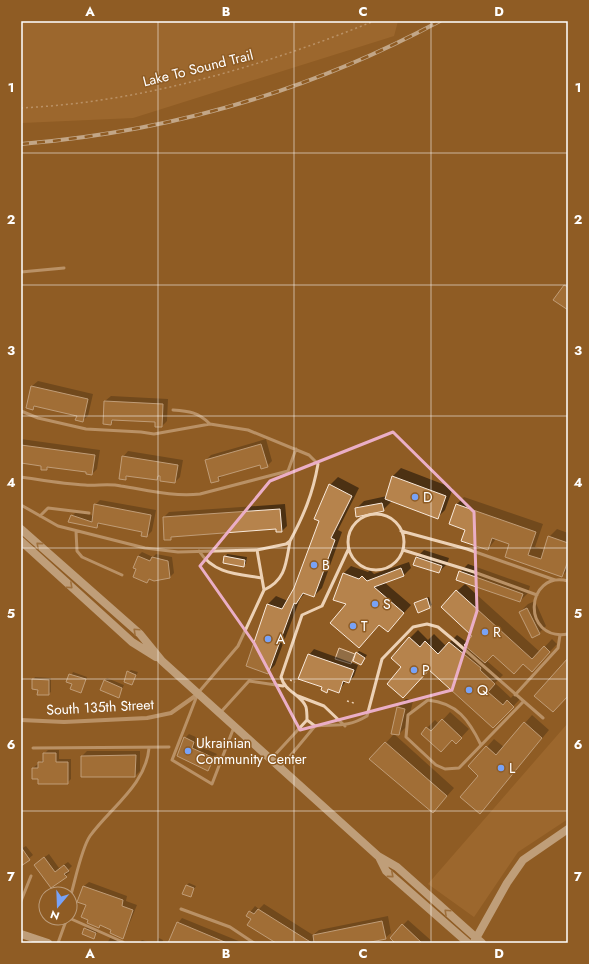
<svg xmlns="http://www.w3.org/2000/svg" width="589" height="964" viewBox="0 0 589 964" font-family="Jost,sans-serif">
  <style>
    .green { fill: #ac7438 }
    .water { fill: #916d45; stroke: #eccaa9 }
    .shadow { fill: #0007 }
    .building { fill: #b6834c; stroke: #f9e9da }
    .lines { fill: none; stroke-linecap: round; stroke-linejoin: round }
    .path { stroke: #ecd1b5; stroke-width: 1.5; stroke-dasharray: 2 3; stroke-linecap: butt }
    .lane { stroke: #ecd1b5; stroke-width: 3 }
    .street { stroke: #ecd1b5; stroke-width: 4 }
    .secondary { stroke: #f9ede0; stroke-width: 8 }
    .rail-casing { stroke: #fff; stroke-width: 4 }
    .rail { stroke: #8f5c24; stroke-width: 2.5; stroke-dasharray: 8; stroke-linecap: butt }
    .oneway { stroke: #af885c }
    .marked { fill: none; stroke: #eaaec6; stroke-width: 3; stroke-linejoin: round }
    .grid { fill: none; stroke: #fff; stroke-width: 1; stroke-opacity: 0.55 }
    .poi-dot { fill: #78a2f6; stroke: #8f5c24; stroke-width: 1.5 }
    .labels { text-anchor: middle; stroke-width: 3; stroke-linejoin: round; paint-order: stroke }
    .street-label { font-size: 14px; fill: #fff; stroke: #8f5c24 }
    .poi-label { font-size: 14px; fill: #fff; stroke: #8f5c24; text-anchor: start }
    .neatline { fill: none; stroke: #fff; stroke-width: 1.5 }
    .grid-label { font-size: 13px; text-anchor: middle; font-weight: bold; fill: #fff }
  </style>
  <rect width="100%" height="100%" fill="#8f5c24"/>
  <path class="green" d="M21 21H398L394 36 133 118 21 123Z
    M568 723V819L518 852 474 917 428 884Z"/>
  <path class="water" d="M339 648 355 654 351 664 335 659Z"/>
  <path class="shadow" d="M568 282V306L555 300Z
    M38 381 93 394 88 416 82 421 78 415 37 405 33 409 27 408 32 386Z
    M111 396 168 399 167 421 162 426 156 421 115 419 111 424 105 401Z
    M21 439 100 450 97 469 92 474 87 471 50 466 46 469 42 465 21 462Z
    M266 439 272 461 267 466 261 464 223 475 218 480 206 460 211 455Z
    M128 451 183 460 180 477 175 482 161 475 157 479 129 475 125 479 123 457Z
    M401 468 453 488 445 510 437 518 391 500V502L383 510 356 509 364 501 387 496 393 476Z
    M338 477 359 488 338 530 342 532 322 588 314 596 305 593 300 599 275 665 267 673 247 666 268 604 276 596 288 601 295 588 320 521 330 485Z
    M464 497 543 524 535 547 545 550 549 537 557 529 568 533V570L562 576 507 556 511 544 496 539 488 549 467 529 456 505Z
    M100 500 156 510 152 531 147 536 143 531 101 523 97 527 72 516 77 511 94 516 95 505Z
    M285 504 287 526 282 531 277 528 174 535 170 539 164 517 169 512Z
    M424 550 449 558 447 564 439 572 416 558Z
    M142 552 153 557 156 554 172 557 174 573 170 577 151 578 147 582 138 556Z
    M227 554 247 557 246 563 244 566 224 562Z
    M409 562 411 568 404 575 384 582 411 605 388 631 380 624 359 647 348 603 343 574 351 566 368 572 370 570 374 574Z
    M468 564 530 586 528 593 520 601 460 572Z
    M465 584 540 652 552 639 557 644 539 663H523L493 654 487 661 503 675 495 683 511 698 515 693 521 698 501 719 429 669 403 667 410 638 418 630 428 640 434 634 446 646 457 635 468 643 474 636 457 591Z
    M429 597 432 605 418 612 415 603Z
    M535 601 546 626 538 634 520 612 528 604Z
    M314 649 358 665 354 676 349 682 346 681 338 692 329 689 327 691 309 655Z
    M359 651 367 655 363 661 357 653Z
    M131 670 138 672 132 684 128 672Z
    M73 672 87 677 81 692 73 684 68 682Z
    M35 677 51 678V692L48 694 39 689 33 680Z
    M107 678 124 685 118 696 104 681Z
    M406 699 413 701 407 726 399 734 392 733 398 707Z
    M450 712 469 729 456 743 452 739 441 751 427 728 435 720 439 724Z
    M532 715 549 730 480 813 479 776 487 747 494 739 504 747Z
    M189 734 198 738 195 744 217 754 208 769 178 755 185 738Z
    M394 734 454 788 441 803 371 759Z
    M48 750H59V759H71V779L67 783 39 778 33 768 44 759V754Z
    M87 751H140V771L135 776 82 756Z
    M26 846 33 855 21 865V849Z
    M49 854 59 868 68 862 72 866 68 870 70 872 52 887 39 861Z
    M89 882 127 896 126 901 137 905 126 932 121 937 112 930 101 924 98 927 88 904 84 886Z
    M189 883 196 886 190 896 186 886Z
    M264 904 313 935 319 930 388 916 391 933 385 938 361 943H278L247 916 255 906 259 909Z
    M182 918 241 942 240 943H169L178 923Z
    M408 920 434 943H397L403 925Z
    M88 926 98 931 94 938 85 929Z
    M111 937 121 941 120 943H107Z
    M159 938 163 940 162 943H157Z
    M142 940 151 943H139Z"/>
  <path class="building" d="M564 285 568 287V310L553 300Z
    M31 386 88 399 83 422 75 420 77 416 34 406 33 410 26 408Z
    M104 401 163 404 162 427H155V422L112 420 111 425 103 424Z
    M261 444 268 467 261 469 260 465 218 477 219 481 211 483 205 460Z
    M21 445 95 455 92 475 86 474V472L47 467V470H41V466L21 463Z
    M122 456 178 465 175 483 160 481V476H158L157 480 126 476V480L119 479Z
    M392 476 446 496 438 519 385 499Z
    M329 484 352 496 331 538 335 540 314 597 303 593 296 604 294 603 268 674 246 666 267 604 282 609 294 588 319 521 314 519Z
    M382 503 384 511 356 517 355 508Z
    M94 504 151 515 147 537 141 536 142 532 98 523 97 528 68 522 71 515 92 522Z
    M456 504 536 532 528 555 541 559 548 536 568 543V561L562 577 505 557 509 544 492 538 488 550 461 541 465 530 449 524Z
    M280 509 282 532H276V529L171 537V540H164L163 517Z
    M138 556 150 561 152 557 168 561 170 578 154 581 149 579 147 583 133 577 136 569 133 568Z
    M224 556 245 560 244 567 223 563Z
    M416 557 442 566 439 573 413 565Z
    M401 568 404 576 374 587 404 613 388 632 379 625 359 648 330 623 346 604 333 600 343 573 359 579 362 576 367 581Z
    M459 571 523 594 520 602 456 580Z
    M456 590 532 659 544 646 550 652 532 672 523 664 514 674 493 655 485 663 464 645 472 636 441 607Z
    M427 598 430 608 418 613 414 603Z
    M527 608 540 634 532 638 519 612Z
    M409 637 420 647 425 641 438 654 449 642 481 668 480 670 495 684 488 692 503 705 507 700 514 707 493 728 429 670 403 698 387 684 401 667 391 658Z
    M356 652 365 658 361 665 353 661Z
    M308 654 354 670 349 683 343 681 339 693 328 689 327 693 321 690 322 687 298 679Z
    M568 658V696L553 712 534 696Z
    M127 671 136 675 132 685 124 682Z
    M69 674 86 679 81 693 70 689 72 684 66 682Z
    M32 679 49 680V695H37L38 690 32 689Z
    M104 680 122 688 119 698 100 690Z
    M397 707 405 709 399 735 391 734Z
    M442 719 462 738 456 744 452 740 441 752 421 734 426 727 431 731Z
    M524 722 542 738 480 814 460 797 478 776 468 766 486 746 496 755Z
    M184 737 194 742 192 748 214 758 208 771 177 756Z
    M385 742 447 796 433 813 369 759Z
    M43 753H56V762H68V784H38V779H32V768H38V762H43Z
    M136 755 135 777H81V756Z
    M21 847 30 860 21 866Z
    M44 857 55 872 64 865 69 871 64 874 67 877 51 888 34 865Z
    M186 885 194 888 191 897 182 894Z
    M83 886 123 900 122 906 133 910 123 939 110 933 111 930 100 925 99 928 87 923 88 920 81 917 86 905 77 902Z
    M258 909 312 943H276L247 925 251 919 246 916 249 911 254 914Z
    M382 921 386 939 366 943H314L313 935Z
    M177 922 227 943H168Z
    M402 924 422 943H395L390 938Z
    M84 928 96 933 94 939 82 934Z"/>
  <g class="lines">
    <path class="path" d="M21 108C143 102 261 67 374 21
      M290 680 295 682
      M347 701 354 703
      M297 758H299"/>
    <path class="lane" d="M21 272 64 268
      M173 410C189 411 198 412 210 424
      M21 411 38 418 86 429 141 432 154 434 210 424 248 430 309 455 318 464C313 493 304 515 290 541L286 544 257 550
      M21 477C42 480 63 484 85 485 97 486 109 483 121 486 147 490 173 497 200 494L288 471 296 449
      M21 505 58 526 145 548 178 552 257 550 264 590 238 646 198 693 172 760 212 784 234 727
      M348 542a28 28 0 1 1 56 0a28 28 0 1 1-56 0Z
      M40 516 48 508 89 513
      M76 531 77 551 82 557 122 575
      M401 531 467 549 555 580
      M348 550 322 606 302 615 281 677C285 692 301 694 306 707 307 711 307 716 307 720L315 726C337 724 347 728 367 716L382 659 413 627 427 624 438 627 456 642 543 718
      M403 550 474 572 537 595
      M199 551C214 574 237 574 262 578
      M568 581C525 570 521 642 568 634
      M264 590C286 580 286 563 290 541
      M515 695 558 648 560 635
      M298 696 324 706 345 726
      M220 713 249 681 283 686
      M481 745C469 720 457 703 428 700L408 715 406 737 436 765 445 769 459 768 523 702
      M33 748 169 747
      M272 758 307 720
      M281 767 315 726
      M70 898C75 882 81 849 90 836 110 808 146 785 149 748
      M21 901 31 876
      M181 909 230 927 254 943
      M69 918 123 942
      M58 943 67 918"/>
    <path class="street" d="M21 720 64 722 147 718 171 713 198 694"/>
    <path class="secondary" d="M21 529 140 634 162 661 378 856 397 867 482 943
      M21 541 132 642 156 657
      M379 857 386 871 468 943
      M21 934 48 943
      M474 942 507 883 523 860 568 829"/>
    <g class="rail-casing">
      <path id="rail" d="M21 144C168 132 310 91 440 21"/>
    </g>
    <use href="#rail" class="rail"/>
  </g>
  <defs><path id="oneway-chevron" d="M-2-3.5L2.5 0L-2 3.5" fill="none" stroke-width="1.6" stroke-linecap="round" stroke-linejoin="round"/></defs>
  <g class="oneway">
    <use href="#oneway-chevron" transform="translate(39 545) rotate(-139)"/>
    <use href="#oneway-chevron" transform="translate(70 586) rotate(42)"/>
    <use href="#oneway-chevron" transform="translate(136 631) rotate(-137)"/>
    <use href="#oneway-chevron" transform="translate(391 875) rotate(41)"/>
    <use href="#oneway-chevron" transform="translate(447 912) rotate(-137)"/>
  </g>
  <path d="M0 0H589V964H0ZM393 432 474 512 477 611 452 690 300 730 254 643 200 566 270 481Z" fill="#8f5c24" fill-opacity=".55" fill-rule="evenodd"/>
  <path class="marked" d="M393 432 474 512 477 611 452 690 300 730 254 643 200 566 270 481Z"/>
  <path class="grid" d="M158 21V943M294 21V943M431 21V943M21 153H568M21 285H568M21 416H568M21 548H568M21 679H568M21 811H568"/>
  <g class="poi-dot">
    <circle cx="415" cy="497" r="4"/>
    <circle cx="314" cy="565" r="4"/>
    <circle cx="375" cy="604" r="4"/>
    <circle cx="353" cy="626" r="4"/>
    <circle cx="485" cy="632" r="4"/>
    <circle cx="268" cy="639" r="4"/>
    <circle cx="414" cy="670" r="4"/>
    <circle cx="469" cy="690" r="4"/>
    <circle cx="188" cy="751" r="4"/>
    <circle cx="501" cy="768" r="4"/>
  </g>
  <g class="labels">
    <g class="street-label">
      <text transform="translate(198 68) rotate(-14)" y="5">Lake To Sound Trail</text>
      <text transform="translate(100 707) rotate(-3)" y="5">South 135th Street</text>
    </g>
    <g class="poi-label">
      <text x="423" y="502">D</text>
      <text x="322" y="570">B</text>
      <text x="383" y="609">S</text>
      <text x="361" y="631">T</text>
      <text x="493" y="637">R</text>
      <text x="276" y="644">A</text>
      <text x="422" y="675">P</text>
      <text x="477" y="695">Q</text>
      <text x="196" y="748">Ukrainian<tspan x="196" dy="16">Community Center</tspan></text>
      <text x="509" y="773">L</text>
    </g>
  </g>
  <rect width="589" height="964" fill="none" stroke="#8f5c24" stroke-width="44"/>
  <g transform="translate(58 906) rotate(199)"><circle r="19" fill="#8f5c24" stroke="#bc9d7c"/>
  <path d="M0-3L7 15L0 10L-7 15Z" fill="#78a2f6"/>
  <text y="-6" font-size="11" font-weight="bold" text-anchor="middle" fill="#ffffff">N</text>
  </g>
  <rect x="22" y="22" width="545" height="920" class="neatline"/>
  <g class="grid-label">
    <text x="90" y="16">A</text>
    <text x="226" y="16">B</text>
    <text x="363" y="16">C</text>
    <text x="499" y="16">D</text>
    <text x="11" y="92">1</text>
    <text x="578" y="92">1</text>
    <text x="11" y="224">2</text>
    <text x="578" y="224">2</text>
    <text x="11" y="355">3</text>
    <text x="578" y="355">3</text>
    <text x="11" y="487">4</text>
    <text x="578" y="487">4</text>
    <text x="11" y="618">5</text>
    <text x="578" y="618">5</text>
    <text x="11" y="749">6</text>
    <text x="578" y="749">6</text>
    <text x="11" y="881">7</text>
    <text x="578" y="881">7</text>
    <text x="90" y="958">A</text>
    <text x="226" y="958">B</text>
    <text x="363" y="958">C</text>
    <text x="499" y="958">D</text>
  </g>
</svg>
